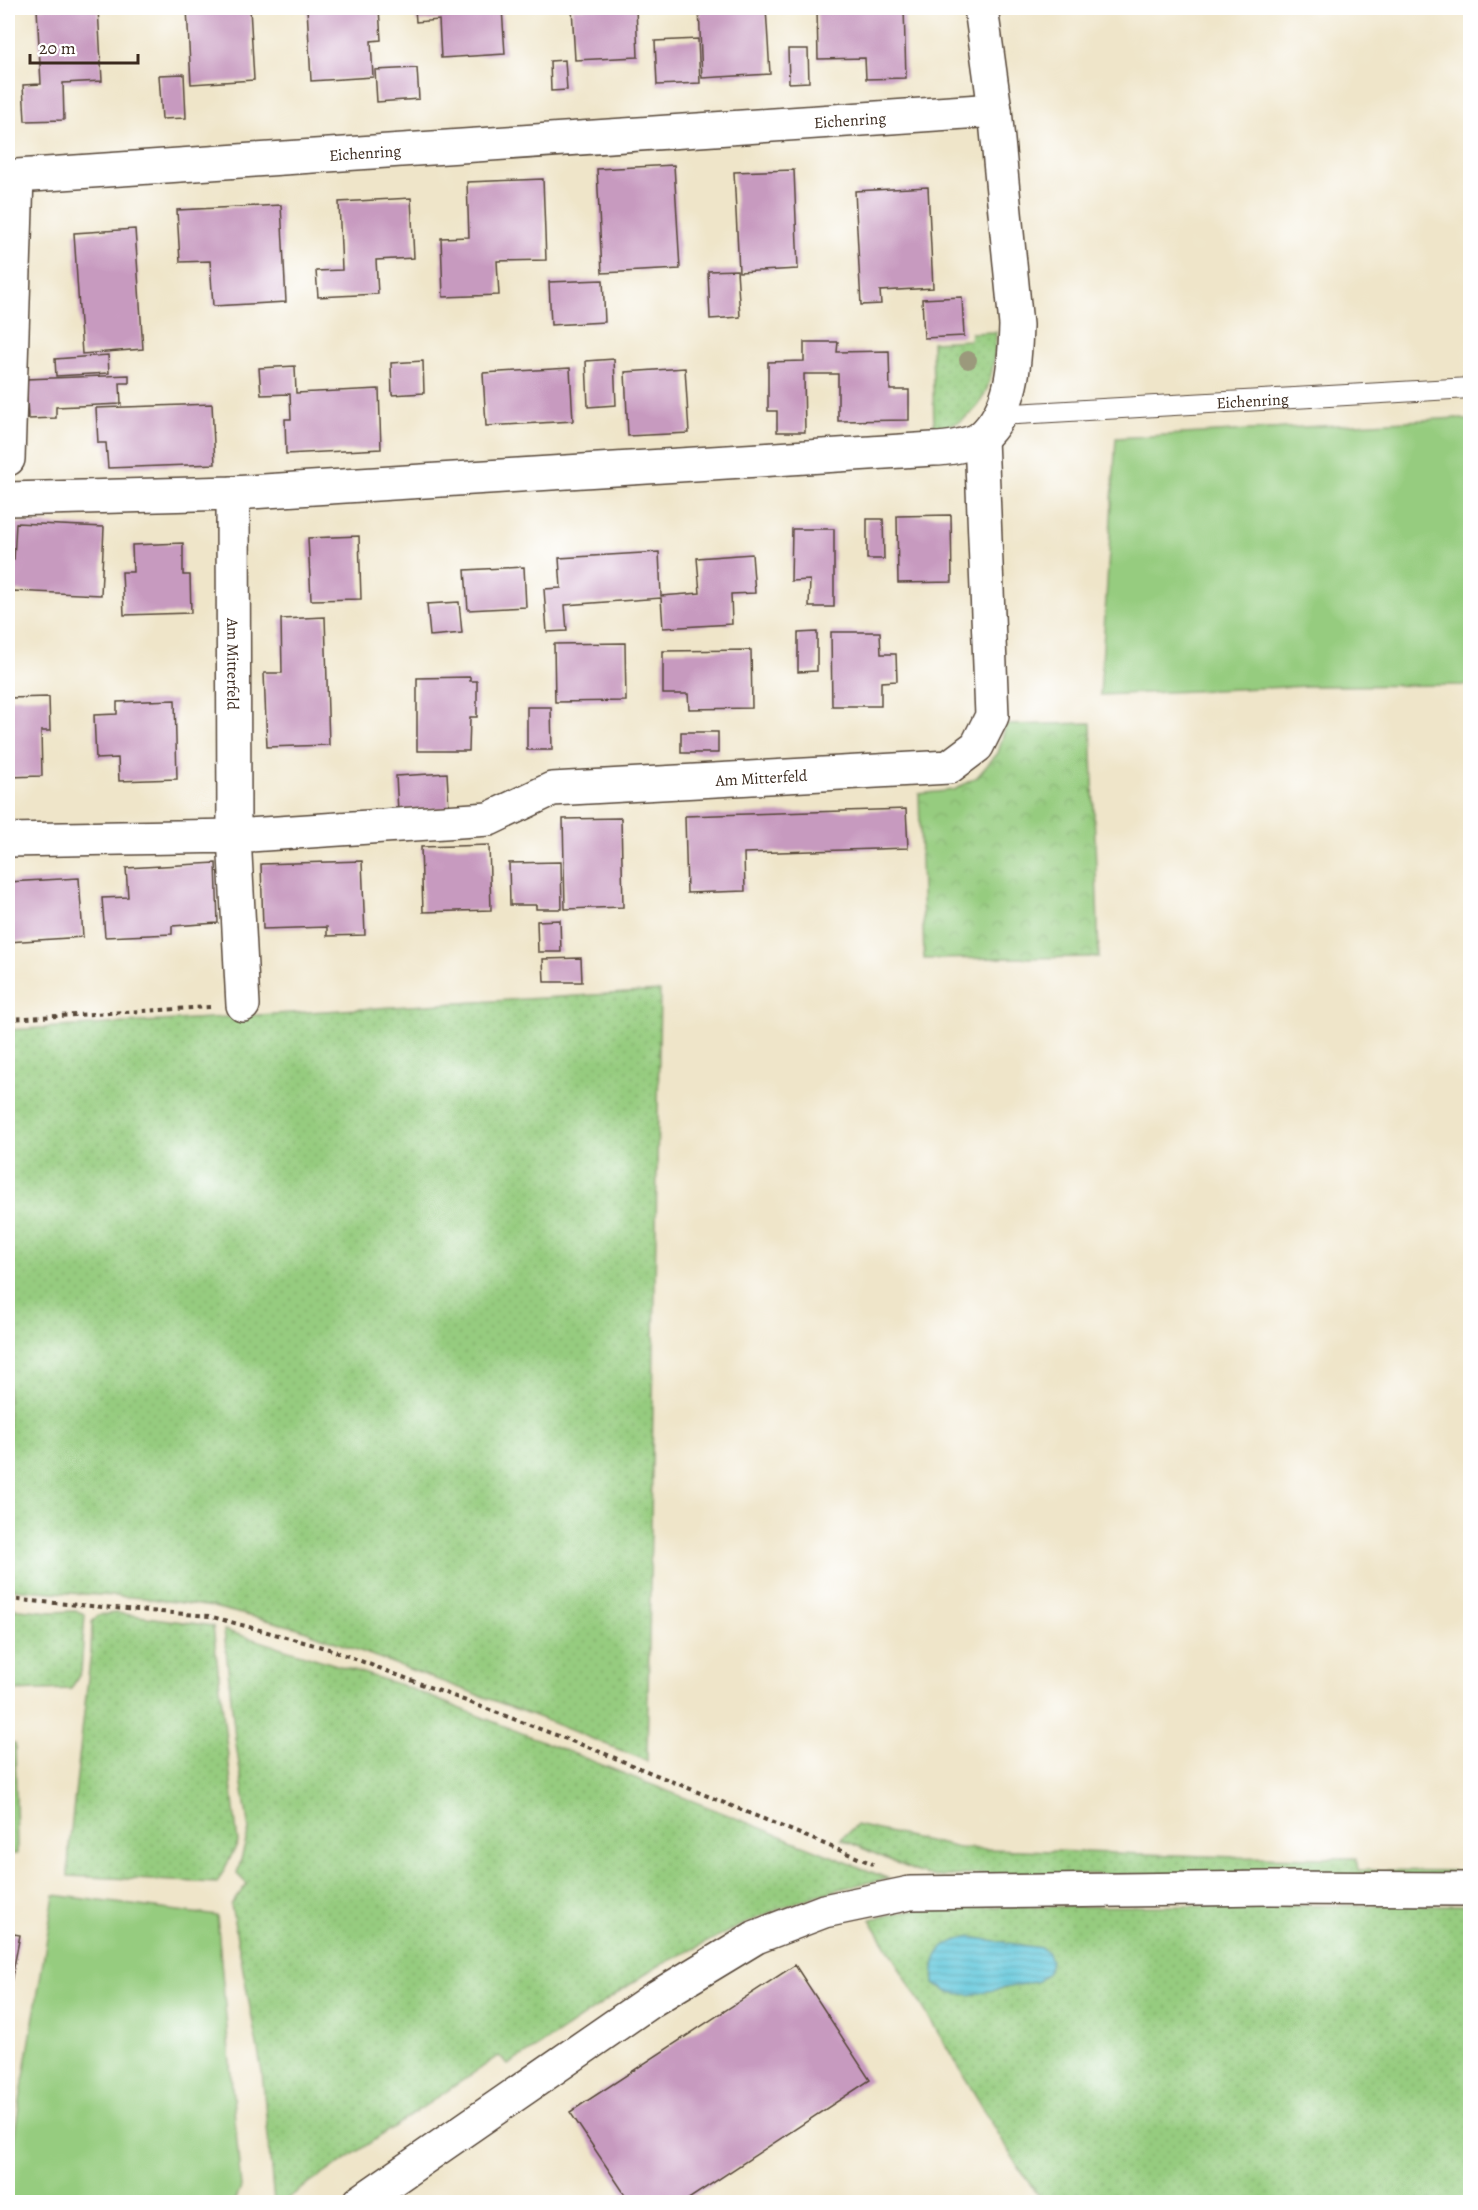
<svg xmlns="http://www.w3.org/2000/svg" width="1478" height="2210" viewBox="0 0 1478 2210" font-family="Alegreya,serif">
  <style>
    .grass { fill: url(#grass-dots); stroke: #687b4e; stroke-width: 1.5 }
    .park { fill: url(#park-crowns); stroke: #687b4e; stroke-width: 1.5 }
    .pitch { fill: #96cc7f; stroke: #687b4e; stroke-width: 1.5 }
    .water { fill: url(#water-rules); stroke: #4c787c; stroke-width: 1.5 }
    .building { fill: #c79abf }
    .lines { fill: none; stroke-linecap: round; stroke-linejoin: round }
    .service-casing { stroke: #564638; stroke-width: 22 }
    .minor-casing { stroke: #564638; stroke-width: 36 }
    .path { stroke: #564638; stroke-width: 4; stroke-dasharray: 4.5 4.5; stroke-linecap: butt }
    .service { stroke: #fff; stroke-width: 20 }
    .minor { stroke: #fff; stroke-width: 33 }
    .tree { fill: #9b997b }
    .labels { text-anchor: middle; stroke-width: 4.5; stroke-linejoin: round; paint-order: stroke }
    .street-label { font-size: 16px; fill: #3b2a1e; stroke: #fff }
  </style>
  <defs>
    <pattern id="grass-dots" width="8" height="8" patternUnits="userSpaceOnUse" patternTransform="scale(1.5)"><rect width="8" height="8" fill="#96cc7f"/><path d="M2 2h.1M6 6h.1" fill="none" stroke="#82af6d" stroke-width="1.8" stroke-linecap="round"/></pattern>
    <pattern id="park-crowns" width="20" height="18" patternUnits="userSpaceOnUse" patternTransform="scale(1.5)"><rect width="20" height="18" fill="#96cc7f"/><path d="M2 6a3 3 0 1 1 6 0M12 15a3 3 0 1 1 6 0" fill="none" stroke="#82af6d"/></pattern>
    <pattern id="water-rules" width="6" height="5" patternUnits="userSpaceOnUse" patternTransform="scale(1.5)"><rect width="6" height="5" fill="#5ec7db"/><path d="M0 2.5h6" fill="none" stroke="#4fa2b1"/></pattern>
  </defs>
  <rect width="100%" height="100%" fill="#fff"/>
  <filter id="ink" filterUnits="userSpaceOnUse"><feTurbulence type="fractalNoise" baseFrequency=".0167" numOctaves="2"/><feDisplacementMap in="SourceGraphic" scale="12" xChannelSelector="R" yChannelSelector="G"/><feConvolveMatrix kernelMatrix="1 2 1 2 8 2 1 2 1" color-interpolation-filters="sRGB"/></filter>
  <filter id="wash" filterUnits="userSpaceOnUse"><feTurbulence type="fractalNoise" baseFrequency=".008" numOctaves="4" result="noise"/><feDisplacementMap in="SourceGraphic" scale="24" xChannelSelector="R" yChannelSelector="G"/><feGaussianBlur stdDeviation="1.35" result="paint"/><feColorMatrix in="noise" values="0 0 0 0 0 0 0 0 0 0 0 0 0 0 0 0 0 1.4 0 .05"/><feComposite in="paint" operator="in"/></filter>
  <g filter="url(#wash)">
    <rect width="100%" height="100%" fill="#efe5c9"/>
    <path class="grass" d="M996 332C995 375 986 425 934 428L932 342 970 340 971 333Z
      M660 991 647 1761 543 1719 298 1628 213 1607 144 1598 8 1589V1030Z
      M8 1608 52 1612 77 1611 85 1614 81 1672 71 1689 8 1691Z
      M116 1613 213 1626 238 1843 217 1883 68 1876 69 1847 91 1651 92 1622 98 1615Z
      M224 1630 401 1685 889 1879C820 1889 767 1912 705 1943 687 1953 666 1961 649 1972 601 2003 557 2037 508 2065L499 2056 282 2202H274L262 2072 231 1905 247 1884 237 1874 249 1830 235 1738Z
      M856 1825 959 1848 1237 1857 1356 1858 1358 1870 1470 1871V1878L1087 1874H983L936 1877 917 1872 841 1839Z
      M1470 1905V2202H1041V2199L1019 2168 870 1919 928 1907Z"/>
    <path class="park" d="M1091 723 1099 957 924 959 919 794 954 790 977 777 998 753 1006 725Z"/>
    <path class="pitch" d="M1457 418 1470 421V685L1309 686 1100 695 1116 438Z
      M8 1743H15L17 1854H8Z
      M54 1895 217 1916 241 2188 235 2202H8V2173Z"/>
    <path class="water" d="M970 1937 1041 1948 1047 1951 1051 1961 1048 1972 1039 1981 969 1995 948 1992 934 1983C931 1954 942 1942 970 1937Z"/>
    <g id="blocks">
      <path class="building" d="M37 8H98L102 81 63 83 64 120 25 121 23 85 41 84Z
        M187 8H250L254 80 191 84Z
        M307 8H379L381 40 371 41 373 77 311 81Z
        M415 8H502L505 54 441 58 439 20 416 22Z
        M572 8H636L638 57 575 60Z
        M699 8H766L770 74 702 78Z
        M817 8H904L906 78 866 79 865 58 818 59Z
        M698 39 700 83 657 85 655 41Z
        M788 49H808L809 82 789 83Z
        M565 60 567 90 551 91 550 61Z
        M417 68 419 99 377 102 375 70Z
        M184 74 186 118 162 119 159 75Z
        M674 165 680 269 602 273 597 169Z
        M794 170 798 269 739 272 734 172Z
        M543 179 546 260 497 261 499 295 443 297 441 238 469 237 467 182Z
        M928 187 933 288 880 291 881 304 861 305 855 191Z
        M411 198 414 258 376 260 378 294 318 297 316 271 342 270 339 202Z
        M281 205 286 302 213 306 210 261 180 262 177 210Z
        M135 229 143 349 82 354 74 233Z
        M737 270 740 317 710 319 708 271Z
        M603 280 605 322 551 325 549 282Z
        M962 297 964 336 924 338 922 299Z
        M804 342H838L837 352 889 351 890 390H909V420L838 421V374H804L805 432H777V411H768V362L804 361Z
        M108 355 109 373 56 376 55 359Z
        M614 359 616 405 588 407 586 361Z
        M423 361 424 393 392 395 391 363Z
        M295 366 296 393 379 389 381 449 286 454 285 419H291L290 394 261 395 259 368Z
        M570 368 573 421 486 426 483 373Z
        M685 368 689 433 628 436 625 372Z
        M129 375V383H120L121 404 56 407V418L28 419 26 379Z
        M212 404 215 464 108 468 106 443H98L96 408Z
        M951 515 952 582 898 583 897 516Z
        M867 519H883L884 559H867Z
        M16 523 104 527 101 595 13 591 12 604H8V560H14Z
        M792 529H834V607H809L810 580 791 581Z
        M359 536 361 599 311 600 308 538Z
        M183 543V575H190L191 613 124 615 122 572H133L132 545Z
        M659 552 661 596 700 593 697 558 752 554 755 593 731 594 732 624 663 628 661 598 565 605 567 631 547 632 544 589 561 588 559 558Z
        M524 567 526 607 468 610 465 570Z
        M459 602 462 633 430 636 427 604Z
        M325 617 329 745 267 747 264 673H282L281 619Z
        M817 632V671L798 672V633Z
        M831 632H880L881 654H896L897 681 881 682V706H832Z
        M625 643 626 701 555 702 554 644Z
        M751 650 752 708 689 709 688 694H663V651Z
        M470 677V681H477V717H470L469 751H417V678Z
        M49 697 50 731H41L42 776 8 777V698Z
        M175 700 177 779 119 781 118 758 96 759 94 715 117 714V702Z
        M527 707H551L552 750H527Z
        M681 732H718V753H681Z
        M447 773 449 808 398 811 396 776Z
        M906 809 908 848 744 853 745 891 687 893 685 816Z
        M621 818 623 907 565 909 563 819Z
        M489 845 491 910 423 912 421 847Z
        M362 861 365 935 327 936V927L263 929 261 864Z
        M561 862 562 909H536V905H510L509 863Z
        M216 863 218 923 172 926V934L105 937 102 898 128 897 126 868Z
        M79 878 83 937 8 942V882Z
        M560 920 561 952H538L537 921Z
        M581 958 582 982H544L543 959Z
        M8 1933 20 1935 9 1993H8Z
        M795 1965 870 2080 684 2202H630L570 2112Z"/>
    </g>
  </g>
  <g filter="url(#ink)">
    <use href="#blocks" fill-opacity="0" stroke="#564638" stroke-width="1.5"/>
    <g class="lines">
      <g class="service-casing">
        <g id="service">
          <path id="s1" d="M998 415 1470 388"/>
        </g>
      </g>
      <g class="minor-casing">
        <g id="minor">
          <path d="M981 8 995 110"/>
          <path id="s2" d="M8 459 17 176 995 110 1016 325C1015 362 1013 409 982 437 972 445 946 449 933 449L233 493 8 499"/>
          <path id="s3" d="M233 493 234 836 489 819 552 789 949 767 977 746 992 716 981 438"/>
          <path d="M8 840 234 836 243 1005"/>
          <path d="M360 2202 652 2000 756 1937 824 1911 910 1893 1269 1888 1470 1889"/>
        </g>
      </g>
      <path class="path" d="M8 1019 210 1007
        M8 1599 209 1616 329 1649 598 1751 873 1864"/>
      <use href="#service" class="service"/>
      <use href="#minor" class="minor"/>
    </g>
    <circle class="tree" cx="968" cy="360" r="9"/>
  </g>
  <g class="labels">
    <g class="street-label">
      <text dy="6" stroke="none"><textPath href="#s2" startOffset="1118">Eichenring</textPath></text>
      <text dy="6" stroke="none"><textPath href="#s2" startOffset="632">Eichenring</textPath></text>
      <text dy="6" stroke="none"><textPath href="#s1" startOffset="255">Eichenring</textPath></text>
      <text dy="6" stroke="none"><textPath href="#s3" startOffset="171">Am Mitterfeld</textPath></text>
      <text dy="6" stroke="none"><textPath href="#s3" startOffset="878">Am Mitterfeld</textPath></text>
    </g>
  </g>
  <rect width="1478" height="2210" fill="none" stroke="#fff" stroke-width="30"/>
  <path d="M30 54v9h108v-9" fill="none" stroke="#3b2a1e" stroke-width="3"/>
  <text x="39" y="54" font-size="18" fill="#3b2a1e" stroke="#ffffff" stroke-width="4.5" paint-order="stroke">20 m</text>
</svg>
